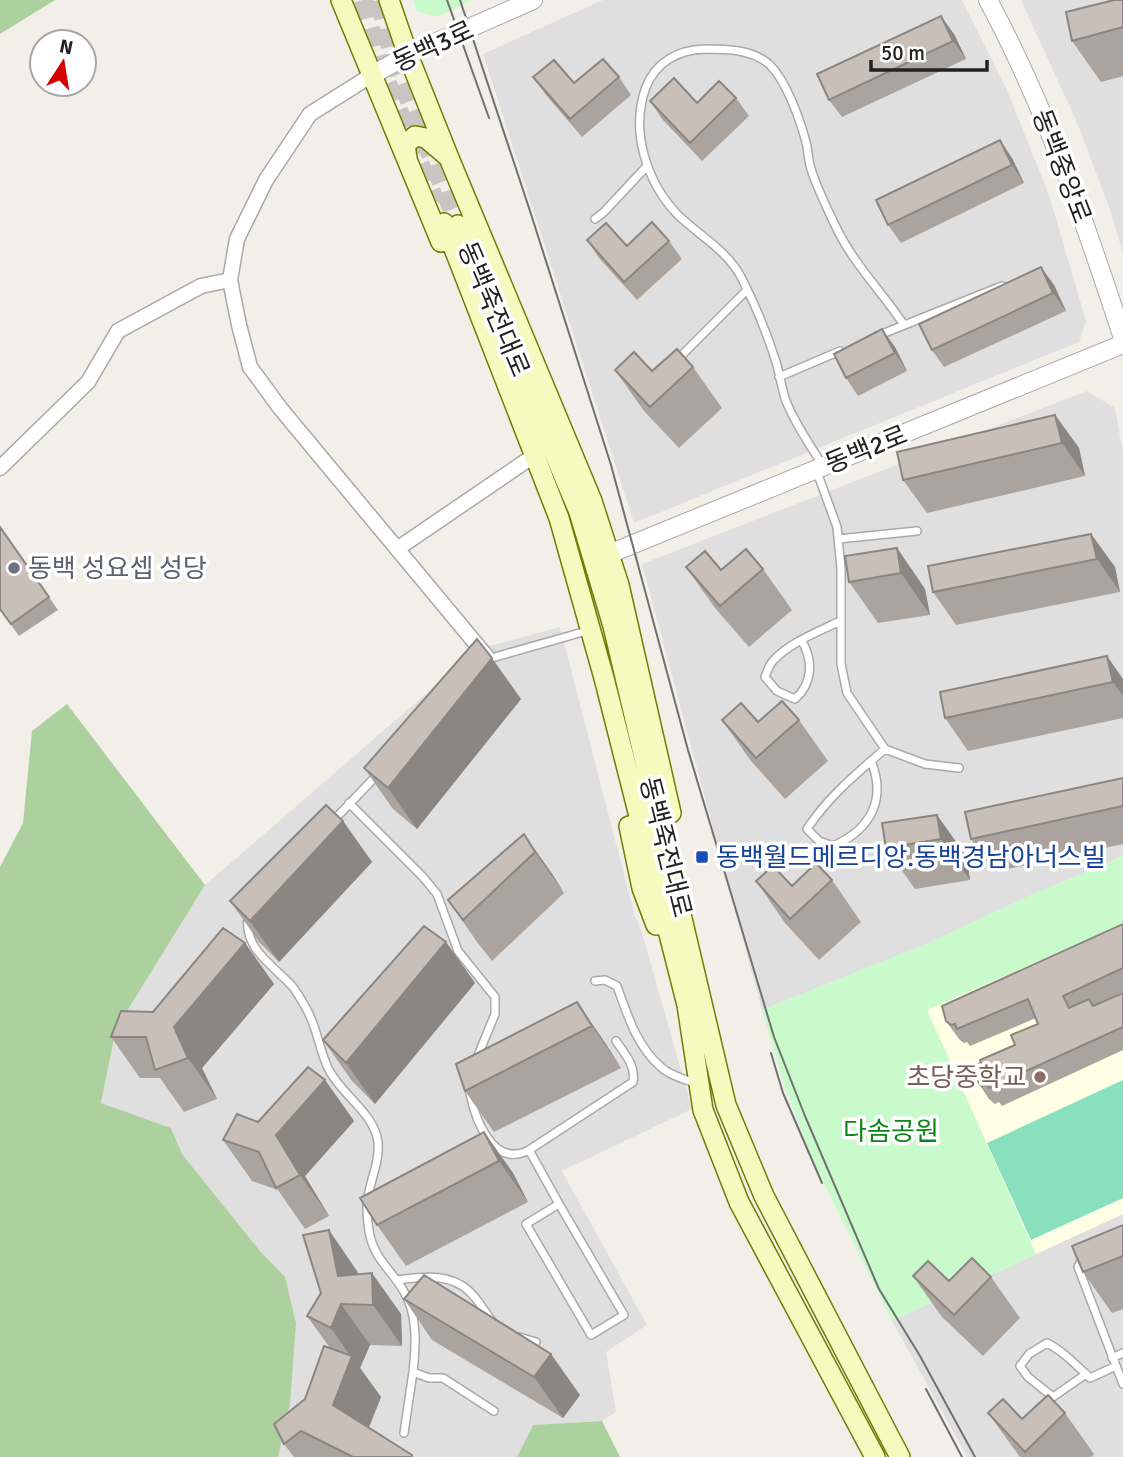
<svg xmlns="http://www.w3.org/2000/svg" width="1123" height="1457" viewBox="0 0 1123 1457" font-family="Signika,'Noto Sans KR',sans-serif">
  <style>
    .residential { fill: #e0dfdf }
    .education { fill: #ffffe5 }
    .forest { fill: #add19e }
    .park { fill: #c8facc }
    .pitch { fill: #88e0be }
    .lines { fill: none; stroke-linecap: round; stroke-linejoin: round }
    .secondary-tunnel { stroke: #c8c6c1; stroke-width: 19; stroke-dasharray: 19 10; stroke-linecap: butt }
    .service-casing { stroke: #a9a9a9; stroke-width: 10 }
    .minor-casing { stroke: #a9a9a9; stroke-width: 17 }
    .tertiary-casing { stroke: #a9a9a9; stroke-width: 20 }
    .secondary-casing { stroke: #707d05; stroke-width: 22 }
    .service { stroke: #fff; stroke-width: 7 }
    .minor { stroke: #fff; stroke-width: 14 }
    .tertiary { stroke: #fff; stroke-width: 18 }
    .secondary { stroke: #f7fabf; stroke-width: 19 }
    .tram { stroke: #707070; stroke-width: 2 }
    .wall { fill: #aba49e }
    .shaded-wall { fill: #8b8681 }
    .building { fill: #c7bfb8; stroke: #8b8681; stroke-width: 2 }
    .worship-dot { fill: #6b7280; stroke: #fff; stroke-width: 2.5 }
    .transit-dot { fill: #1a4fb4; stroke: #fff; stroke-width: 2.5 }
    .education-dot { fill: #8d6e63; stroke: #fff; stroke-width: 2.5 }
    .labels { text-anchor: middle; stroke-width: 7; stroke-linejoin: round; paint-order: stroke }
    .street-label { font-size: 26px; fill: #222; stroke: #fff }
    .worship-label { font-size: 26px; fill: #5b616d; stroke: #fff; text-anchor: start }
    .transit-label { font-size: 26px; fill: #164399; stroke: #fff; text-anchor: start }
    .education-label { font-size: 26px; fill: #785e54; stroke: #fff; text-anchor: end }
    .park-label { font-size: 26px; fill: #0c8416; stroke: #fff }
  </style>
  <rect width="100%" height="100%" fill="#f2efe9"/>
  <path class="residential" d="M603 0H962L1007 90 1049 195 1086 321 1079 342 634 523 483 54Z
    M1021 0H1123V253L1109 207 1078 125Z
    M1087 391 1115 408 1123 453V856L1029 896 926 944 762 1010 642 564Z
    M560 627 634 913 642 933 692 1109 562 1171 647 1325 606 1352 616 1412 602 1421 533 1425 517 1457H278L290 1404 285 1277 260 1251 182 1154 171 1128 101 1104 116 1029 205 885 478 649Z
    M1123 1214V1457H967L892 1321Z"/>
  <path class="education" d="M1123 924V1214L1036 1254 927 1010Z"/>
  <path class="forest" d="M0 0H55L0 34Z
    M67 704 205 885 116 1029 101 1103 171 1128 182 1154 260 1251 285 1277 296 1323 290 1404 278 1457H0V867L23 823 32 731Z
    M602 1421 620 1457H517L533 1425Z"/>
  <path class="park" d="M413 0H472L437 17 417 11Z
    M1123 856V924L927 1010 1036 1254 892 1321 814 1163 785 1088 762 1010 926 944 1029 896Z"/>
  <path class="pitch" d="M1123 1080V1198L1031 1240 987 1143Z"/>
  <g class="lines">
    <path class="secondary-tunnel" d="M363 0 380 65 436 203
      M379 0 394 61 458 225"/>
    <g class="service-casing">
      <path id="service" d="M595 219 604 212 647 166
        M877 336 1002 286
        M679 358 746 291
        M779 377 840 351
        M823 466C810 445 795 424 786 401 782 389 780 377 777 365 768 336 755 304 741 277 727 250 698 235 677 214 646 181 630 130 646 87 656 62 678 50 704 49 726 49 753 49 770 65 787 82 801 122 807 146 808 155 809 164 812 172 818 190 827 208 835 225 852 262 882 292 904 325
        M817 472 837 527 841 569V664L847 693 885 749 925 764 959 768
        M838 539 917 531
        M802 641C813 661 813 683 795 699L777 691 765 677C767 672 769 666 772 662 788 643 818 632 840 621
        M488 659 583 632
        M871 761C887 800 870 830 833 846L819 841 807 829C828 797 856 774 885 749
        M349 803 423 877 437 894 458 951 495 997V1014L477 1058
        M333 821 378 774
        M248 918C244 949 273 965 292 986 297 992 302 1001 306 1008 317 1027 319 1049 328 1068 340 1094 374 1112 378 1142 380 1164 368 1184 367 1205 367 1214 368 1227 370 1236 375 1259 392 1271 403 1290 418 1314 416 1345 413 1372L429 1378H443L494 1411
        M595 981 605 980 617 986C627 1014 637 1047 661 1067 669 1075 684 1079 695 1083
        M470 1093C475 1119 493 1169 529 1150L559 1204 526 1224 591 1335 624 1315 559 1204
        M529 1150 633 1082C636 1066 625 1054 616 1041
        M1083 1257 1078 1267 1123 1384
        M396 1280C422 1277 451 1272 471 1293 479 1301 485 1312 492 1321
        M519 1337 536 1342
        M1112 1358 1123 1353
        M1086 1374 1053 1397 1028 1377 1020 1366 1029 1354 1047 1343C1063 1351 1076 1365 1090 1378L1116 1366
        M404 1433 413 1372"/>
    </g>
    <g class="minor-casing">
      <path id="minor" d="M372 75 310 114 266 180 237 239 230 280 239 325 250 367 280 408 487 657
        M0 468 88 382 118 331 201 286 230 280
        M397 549 526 461"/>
    </g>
    <g class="tertiary-casing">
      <path id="tertiary" d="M988 0C1046 108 1085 222 1123 338
        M372 75 408 55 533 0
        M609 554 1123 344"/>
    </g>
    <g class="secondary-casing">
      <path id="secondary" d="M341 0 441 242
        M389 0 408 55 449 158 592 501 619 585 671 813
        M407 158 405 145 415 136 426 138 446 155
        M444 223 559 518 604 678 687 1005 703 1110 739 1202 875 1457
        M458 225 579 512 613 626 726 1105 764 1196 900 1457
        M629 826 642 888 656 925"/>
    </g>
    <use href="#service" class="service"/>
    <use href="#minor" class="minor"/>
    <use href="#tertiary" class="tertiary"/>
    <use href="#secondary" class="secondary"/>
    <path class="tram" d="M447 0 489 118
      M460 0 530 211 611 465 688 750 774 1037 805 1116 879 1289 920 1356 975 1457
      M771 1053 783 1093 822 1183
      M926 1389 962 1457"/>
  </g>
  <path class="wall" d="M1123 0V76L1101 82 1072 41Z
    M954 34 966 59 842 117 829 100Z
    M533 77 574 83 619 77 631 95 582 137 546 95Z
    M736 98 749 116 702 161 662 119 650 101 697 103Z
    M1012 158 1024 183 901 243 888 225Z
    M587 240 627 246 669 241 682 259 637 300 599 258Z
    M1041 267 1054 285 1066 311 944 367 932 350Z
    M895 347 907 371 858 396 846 378Z
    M693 367 722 408 679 448 644 411 615 370 652 371Z
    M1055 415 1079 448 1085 476 927 513 903 480Z
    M0 527 58 610 19 636 0 609Z
    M1091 534 1115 567 1120 592 956 625 933 592Z
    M897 548 925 589 930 615 878 623 849 582Z
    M686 567 721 570 763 569 792 610 749 647 715 608Z
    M1123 679V718L968 751 945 718Z
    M521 699 417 829 393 809 364 768Z
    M722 720 758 722 799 720 828 761 785 799 751 761Z
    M1123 778V844L994 872 971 839Z
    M937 815 966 856 970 880 915 889 886 848Z
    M343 821 372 862 279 962 259 942 230 901Z
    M524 834 564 893 492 961 477 942 448 900Z
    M832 880 861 922 819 960 785 923 756 881 792 886Z
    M1123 924V992L1094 1005 1123 993V1050L1002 1106 999 1102 995 1104 989 1099 977 1081 981 1063 1015 1045 1038 1024 1036 1018 970 1046 967 1042 964 1043 959 1039 946 1021Z
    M446 942 475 983 375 1104 352 1081 323 1040Z
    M245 943 274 984 202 1068 217 1099 184 1112 160 1078H140L111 1037 153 1012Z
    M577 1002 621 1068 494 1132 465 1091Z
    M325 1080 354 1121 305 1176 329 1216 305 1229 278 1190 252 1181 223 1140 258 1122Z
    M484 1132 513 1173 528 1202 406 1266 377 1225Z
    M1123 1225V1309L1112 1313 1083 1272Z
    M357 1271 358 1274 401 1314 402 1346 370 1345 360 1368 381 1397 369 1428 412 1455 413 1457H294L284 1444 330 1348 307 1316Z
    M913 1276 949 1281 991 1277 1020 1318 983 1356 942 1317Z
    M404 1299 580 1395 563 1418 432 1340Z
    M988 1413 1022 1419 1065 1413 1094 1454 1091 1457H1020Z"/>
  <path class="shaded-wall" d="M941 16 954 34 966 59 953 41Z
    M1000 140 1012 158 1024 183 1012 165Z
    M1041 267 1054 285 1066 311 1053 293Z
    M882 329 895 347 907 371 895 353Z
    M1055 415 1079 448 1085 476 1062 443Z
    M1091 534 1115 567 1120 592 1097 559Z
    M897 548 925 589 930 615 901 573Z
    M1107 656 1123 679V696L1113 682Z
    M492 658 521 699 417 829 388 788Z
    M937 815 966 856 970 880 941 839Z
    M343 821 372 862 279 962 250 921Z
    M524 834 553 875 564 893 535 852Z
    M446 942 475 983 375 1104 346 1063Z
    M245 943 274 984 202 1068 217 1099 188 1058 174 1027Z
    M577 1002 606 1044 621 1068 592 1026Z
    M325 1080 354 1121 305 1176 329 1216 300 1175 276 1135Z
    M484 1132 513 1173 528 1202 499 1161Z
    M329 1230 357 1271 364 1304 338 1276Z
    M372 1273 401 1314 402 1346 373 1305Z
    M341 1304 370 1345 360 1368 381 1397 361 1446 333 1405 351 1357 331 1328Z
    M551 1354 580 1395 563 1418 534 1377Z"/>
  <path class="building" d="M1114 0H1123V27L1072 41 1066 12Z
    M941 16 953 41 829 100 817 74Z
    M603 59 619 77 570 119 533 77 554 60 574 83Z
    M674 78 697 103 719 81 736 98 690 143 650 101Z
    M1000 140 1012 165 888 225 876 200Z
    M652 222 669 241 624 282 587 240 606 223 627 246Z
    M1041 267 1053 293 932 350 919 324Z
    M882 329 895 353 846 378 834 354Z
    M677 349 693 367 650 407 615 370 634 352 652 371Z
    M1055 415 1062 443 903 480 897 452Z
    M0 527 49 597 11 624 0 609Z
    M1091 534 1097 559 933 592 928 566Z
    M897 548 901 573 849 582 845 556Z
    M746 549 763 569 720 606 686 567 705 551 721 570Z
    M477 639 492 658 388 788 364 768Z
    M1107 656 1113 682 945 718 940 692Z
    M782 701 799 720 756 758 722 720 741 703 758 722Z
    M1123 778V806L971 839 965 812Z
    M326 805 343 821 250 921 230 901Z
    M937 815 941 839 886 848 882 823Z
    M524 834 535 852 463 920 448 900Z
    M816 863 832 880 790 919 756 881 773 866 792 886Z
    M1123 924V968L1063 996 1069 1008 1089 999 1093 1006 1123 993V1027L989 1088 987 1084 982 1086 977 1081 973 1066 981 1063 980 1060 1015 1045 1011 1035 1038 1024 1028 999 957 1029 955 1024 951 1025 946 1021 942 1006Z
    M424 926 446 942 346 1063 323 1040Z
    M223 928 245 943 174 1027 188 1058 155 1070 146 1037H111L121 1011 153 1012Z
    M577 1002 592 1026 465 1091 456 1064Z
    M308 1067 325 1080 276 1135 300 1175 276 1188 259 1152 223 1140 237 1114 258 1122Z
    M484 1132 499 1161 377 1225 360 1198Z
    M1123 1225V1256L1083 1272 1072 1246Z
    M329 1230 338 1276 372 1273 373 1305 341 1304 331 1328 307 1316 321 1293 303 1235Z
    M972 1258 991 1277 954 1315 913 1276 928 1261 949 1281Z
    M424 1275 551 1354 534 1377 404 1299Z
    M324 1346 352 1356 333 1405 412 1455 411 1457H353L301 1431 284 1444 274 1424 305 1399Z
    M1048 1395 1065 1413 1025 1452 988 1413 1003 1399 1022 1419Z"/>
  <circle class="worship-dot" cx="14" cy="568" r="7"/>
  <rect class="transit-dot" x="695" y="850" width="14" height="14" rx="3.5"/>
  <circle class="education-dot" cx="1040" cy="1077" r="7"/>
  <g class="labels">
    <g class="street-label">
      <text transform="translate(433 46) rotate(-25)" y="9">동백3로</text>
      <text transform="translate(1062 166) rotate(69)" y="9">동백중앙로</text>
      <text transform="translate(494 309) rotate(67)" y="9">동백죽전대로</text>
      <text transform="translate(866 449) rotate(-22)" y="9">동백2로</text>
      <text transform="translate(666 847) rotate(76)" y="9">동백죽전대로</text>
    </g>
    <g class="worship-label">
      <text x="28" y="577">동백 성요셉 성당</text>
    </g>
    <g class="transit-label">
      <text x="716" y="866">동백월드메르디앙.동백경남아너스빌</text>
    </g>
    <g class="education-label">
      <text x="1026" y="1086">초당중학교</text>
    </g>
    <g class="park-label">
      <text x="891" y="1140">다솜공원</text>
    </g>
  </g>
  <g transform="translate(63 63) rotate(12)"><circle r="33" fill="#ffffff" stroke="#a7a7a7" stroke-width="2"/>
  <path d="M0-5L12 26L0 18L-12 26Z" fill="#d40000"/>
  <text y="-10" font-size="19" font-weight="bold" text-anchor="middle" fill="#222222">N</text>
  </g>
  <path d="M871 60v10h116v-10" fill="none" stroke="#222222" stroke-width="3.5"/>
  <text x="881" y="60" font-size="21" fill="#222222" stroke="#ffffff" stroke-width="5" paint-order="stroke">50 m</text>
</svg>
